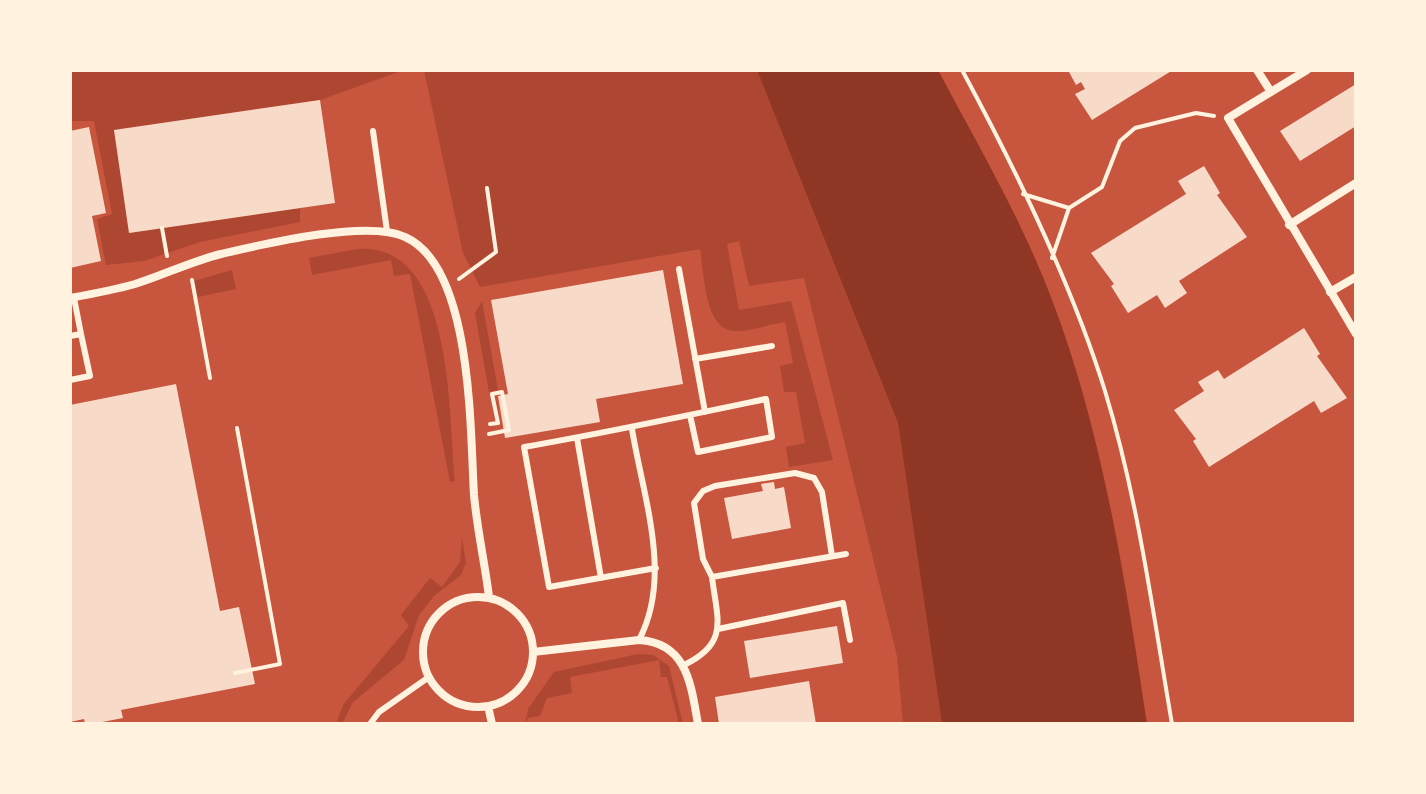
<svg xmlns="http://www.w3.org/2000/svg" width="1426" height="794" viewBox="0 0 1426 794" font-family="Mulish,sans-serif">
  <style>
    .green { fill: #ae4732 }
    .water { fill: #8f3625 }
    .building { fill: #f7dbc8 }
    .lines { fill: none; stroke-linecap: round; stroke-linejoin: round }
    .path { stroke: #fff3e0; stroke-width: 4 }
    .service { stroke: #fff3e0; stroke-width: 6 }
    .minor { stroke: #fff3e0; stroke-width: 8 }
  </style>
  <rect width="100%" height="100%" fill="#c8553d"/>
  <path class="green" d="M70 70H404L320 100 114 130 129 233 300 208V222L200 242 144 261 106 265 97 219 112 214 94 121H70Z
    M424 70H756L760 75 898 423 942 724H903L897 656 804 278 749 286 739 241 727 244 739 310 791 301 833 460 789 467 786 447 805 443 796 392H784L780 366 793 363 785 322C769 324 750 332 734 331 704 329 704 272 700 249L480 287 463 253Z
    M357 249C456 241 448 419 455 481L450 482 410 274 394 276 391 260 312 275 309 258Z
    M232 270 236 289 198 297 194 281Z
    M482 301 498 390 489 392 475 313Z
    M462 538 466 563 461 575 434 596 419 615 404 660 353 702 342 724H336L343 705 409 626 401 615 430 578 442 587 460 562Z
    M638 654 653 655 669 666 683 724H679L667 677H661L659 660 570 677 572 693 547 698 540 716 528 718 525 724 528 709 554 672Z"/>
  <path class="water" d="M757 70H938C973 136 1011 201 1040 270 1100 412 1124 572 1147 724H942L898 423Z"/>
  <path class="building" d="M1068 70H1173L1092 120 1075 94 1085 89 1081 82 1076 85Z
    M1356 84V126L1300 161 1280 131Z
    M320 100 335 203 129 233 114 130Z
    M89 127 106 213 92 216 101 261 70 268V131Z
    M1204 166 1220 193 1217 195 1247 237 1179 281 1187 293 1165 308 1157 295 1128 313 1111 286 1114 284 1091 253 1186 194 1178 181Z
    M663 270 683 384 596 399 600 422 505 438 498 396 508 394 491 300Z
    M1304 328 1320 354 1317 356 1347 398 1321 413 1314 401 1209 467 1193 441 1196 439 1174 410 1204 391 1198 382 1218 370 1224 379Z
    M176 384 220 611 239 607 255 684 121 710 123 718 92 724H85L84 719 70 722V405Z
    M774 482 775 489 784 487 791 528 732 539 724 498 763 491 761 484Z
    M837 626 843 663 750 678 744 641Z
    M809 681 816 724H719L715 697Z"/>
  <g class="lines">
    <path class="path" d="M962 70C1015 168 1072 285 1105 391 1138 499 1153 613 1172 724
      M1023 194 1069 208 1052 258
      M1069 208 1102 187 1120 141 1135 128 1196 113 1214 116
      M162 228 167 256
      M459 279 496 252 487 188
      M192 280 210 378
      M489 434 509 430 502 392 492 394 498 423 490 424
      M235 673 280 664 237 428"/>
    <path class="service" d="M373 131 387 231
      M679 269 705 412
      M70 336 81 334 74 298
      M695 359 772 346
      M70 380 90 376 81 334
      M632 429C643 497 673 576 639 640
      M577 438 601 578
      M656 568 549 587 524 447C605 433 685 416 766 399L772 437 698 452 690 415
      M712 577 703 559 694 503 703 491 715 486 795 473 814 478 822 492 832 556
      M718 629 843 603 850 640
      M684 665C730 643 717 619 712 577L846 554
      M370 724 379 712 429 677"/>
    <path class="minor" d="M1257 70 1271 92
      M1307 70 1228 118 1356 334
      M1289 225 1356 183
      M1330 292 1356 277
      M70 298C92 294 114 290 135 284 164 275 192 261 221 254 264 244 367 219 405 237 473 267 470 431 474 495 477 529 485 564 489 597
      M423 652a55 55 0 1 1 110 0a55 55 0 1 1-110 0Z
      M533 652 639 640C688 643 691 686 698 724
      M488 706 492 724"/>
  </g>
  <rect width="1426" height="794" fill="none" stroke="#fff3e0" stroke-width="144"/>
</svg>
